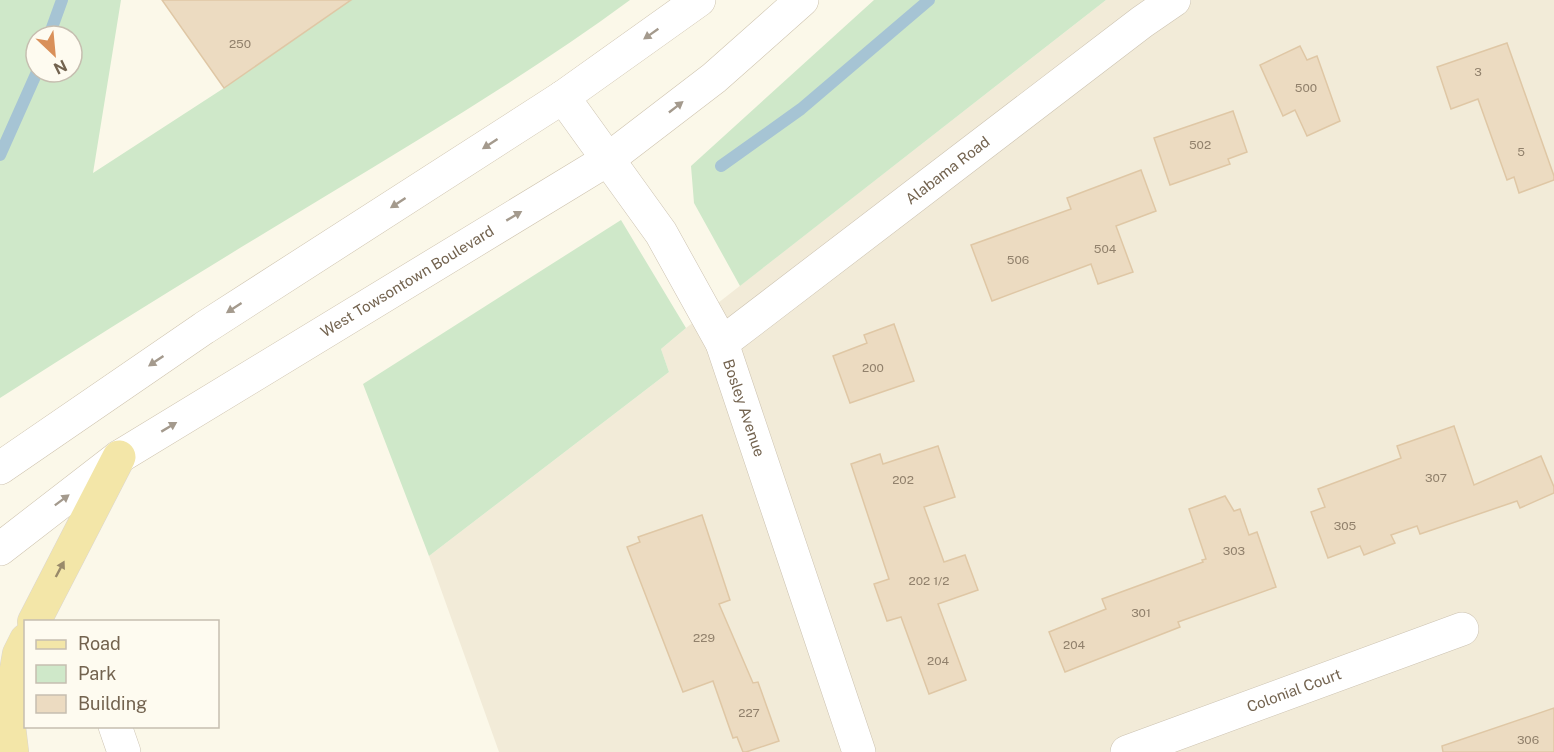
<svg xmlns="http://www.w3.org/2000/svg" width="1554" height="752" viewBox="0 0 1554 752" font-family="'Public Sans',sans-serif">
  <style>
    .residential { fill: #f2ebd8 }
    .green { fill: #cfe8c9; fill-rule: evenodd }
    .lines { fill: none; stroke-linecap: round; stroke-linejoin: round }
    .stream { stroke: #a6c4d4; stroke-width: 12 }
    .building { fill: #ecdbc1; stroke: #dfc7a5; stroke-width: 1.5 }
    .minor-casing { stroke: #ccc2b0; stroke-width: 34 }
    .secondary-casing { stroke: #cec3ae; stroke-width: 34 }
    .primary-casing { stroke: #dbd6d1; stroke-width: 34 }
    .minor { stroke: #fff; stroke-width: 33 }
    .secondary { stroke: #fff; stroke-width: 33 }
    .primary { stroke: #f3e6a8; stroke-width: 33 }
    .oneway { fill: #a49a8d }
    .oneway2 { fill: #998a6a }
    .labels { text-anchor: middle; stroke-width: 4.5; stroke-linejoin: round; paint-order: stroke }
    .number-label { font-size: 12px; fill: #91816c }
    .street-label { font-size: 15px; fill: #73634f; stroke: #fefbf0 }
  </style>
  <rect width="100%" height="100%" fill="#fbf8e9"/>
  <path class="residential" d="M1106 0H1554V752H499L429 556 669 372 661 349 686 328Z"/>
  <path class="green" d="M0 0H121L93 173 224 88 351 0H630C532 72 428 134 324 197 215 263 107 329 0 398ZM36 36H72V72H36Z
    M874 0H1106L740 286 694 203 691 166Z
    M621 220 686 328 661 349 669 372 429 556 363 384Z"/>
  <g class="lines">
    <path class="stream" d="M49 36 62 0
      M0 155 37 72
      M721 166 801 109 929 0"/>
  </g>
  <path class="building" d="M162 0H351L224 88Z
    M1507 43 1554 176V180L1519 193 1514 177 1507 180 1478 99 1451 109 1437 67Z
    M1300 46 1307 60 1317 56 1340 121 1307 136 1295 110 1283 116 1260 65Z
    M1233 111 1247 152 1228 159 1230 164 1170 185 1154 138Z
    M1141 170 1156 211 1116 226 1133 272 1098 284 1091 264 992 301 971 245 1071 209 1067 198Z
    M894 324 914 381 850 403 833 356 867 343 864 335Z
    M1454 426 1474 485 1541 456 1554 487V493L1520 508 1517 501 1420 534 1417 526 1391 535 1395 543 1364 555 1360 546 1328 558 1311 512 1325 507 1318 489 1401 458 1397 446Z
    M938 446 955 497 924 507 944 562 965 555 978 590 938 604 966 680 929 694 901 617 887 621 874 584 889 579 851 464 880 454 883 464Z
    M1225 496 1234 511 1240 509 1249 535 1257 532 1276 587 1178 622 1180 627 1065 672 1049 632 1106 609 1102 599 1203 562 1202 560 1206 559 1189 509Z
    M702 515 730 600 719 604 753 683 758 682 779 741 746 752H743L737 737 733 738 713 681 683 692 627 547 640 542 638 537Z
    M1554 708V752H1443L1442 746Z"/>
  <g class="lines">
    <g class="minor-casing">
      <g id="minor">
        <path id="s1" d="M563 97 661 233 722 343 859 752"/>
        <path id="s2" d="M722 343 1142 22 1174 0"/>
        <path d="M115 726 124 752"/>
        <path id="s3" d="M1127 752 1462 629"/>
      </g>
    </g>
    <g class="secondary-casing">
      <g id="secondary">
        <path d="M0 468 204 328 563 97 699 0"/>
        <path id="s4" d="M0 549 119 457 607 160 714 78 802 0"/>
      </g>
    </g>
    <g class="primary-casing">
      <path id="primary" d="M34 622 119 457
        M12 752 8 718 19 654 26 640"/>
    </g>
    <use href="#minor" class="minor"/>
    <use href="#secondary" class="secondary"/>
    <use href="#primary" class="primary"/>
  </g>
  <defs><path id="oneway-solid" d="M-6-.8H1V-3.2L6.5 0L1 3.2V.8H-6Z" transform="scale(1.5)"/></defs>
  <g class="oneway">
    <use href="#oneway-solid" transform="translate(651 34) rotate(145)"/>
    <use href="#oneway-solid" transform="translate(676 107) rotate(-38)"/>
    <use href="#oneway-solid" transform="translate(490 144) rotate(147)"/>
    <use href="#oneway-solid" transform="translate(398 203) rotate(147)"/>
    <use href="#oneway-solid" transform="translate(514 216) rotate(-31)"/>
    <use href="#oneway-solid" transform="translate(234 308) rotate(147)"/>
    <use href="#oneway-solid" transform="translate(156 361) rotate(146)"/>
    <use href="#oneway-solid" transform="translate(169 427) rotate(-31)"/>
    <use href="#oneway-solid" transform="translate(62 500) rotate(-37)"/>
  </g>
  <use class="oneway2" href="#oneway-solid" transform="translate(60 569) rotate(-62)"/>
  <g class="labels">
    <g class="number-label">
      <text x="240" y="48">250</text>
      <text x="1478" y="76">3</text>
      <text x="1306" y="92">500</text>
      <text x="1200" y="149">502</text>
      <text x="1521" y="156">5</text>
      <text x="1105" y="253">504</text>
      <text x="1018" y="264">506</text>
      <text x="873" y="372">200</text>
      <text x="1436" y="482">307</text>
      <text x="903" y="484">202</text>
      <text x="1345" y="530">305</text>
      <text x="1234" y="555">303</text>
      <text x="929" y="585">202 1/2</text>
      <text x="1141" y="617">301</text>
      <text x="704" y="642">229</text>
      <text x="1074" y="649">204</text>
      <text x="938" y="665">204</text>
      <text x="749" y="717">227</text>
      <text x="1528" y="744">306</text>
    </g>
    <g class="street-label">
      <text dy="5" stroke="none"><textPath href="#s2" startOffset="284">Alabama Road</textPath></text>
      <text dy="5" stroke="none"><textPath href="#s4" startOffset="488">West Towsontown Boulevard</textPath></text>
      <text dy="5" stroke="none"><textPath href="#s1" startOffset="362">Bosley Avenue</textPath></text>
      <text dy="5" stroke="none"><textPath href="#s3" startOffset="178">Colonial Court</textPath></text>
    </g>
  </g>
  <rect x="24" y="620" width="195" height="108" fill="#fefbf0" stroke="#c6beb0" stroke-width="1.5"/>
  <rect x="36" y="640" width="30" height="9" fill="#f3e6a8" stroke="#c6beb0" stroke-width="1.5"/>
  <text x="78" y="650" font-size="18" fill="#73634f">Road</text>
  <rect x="36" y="665" width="30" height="18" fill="#cfe8c9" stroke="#c6beb0" stroke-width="1.5"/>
  <text x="78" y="680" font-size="18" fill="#73634f">Park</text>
  <rect x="36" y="695" width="30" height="18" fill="#ecdbc1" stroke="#c6beb0" stroke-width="1.5"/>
  <text x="78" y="710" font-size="18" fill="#73634f">Building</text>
  <g transform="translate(54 54) rotate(154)"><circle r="28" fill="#fefbf0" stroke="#c6beb0" stroke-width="1.5"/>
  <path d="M0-4.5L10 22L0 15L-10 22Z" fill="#d9905a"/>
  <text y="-9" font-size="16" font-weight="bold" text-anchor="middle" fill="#73634f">N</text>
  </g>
</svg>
